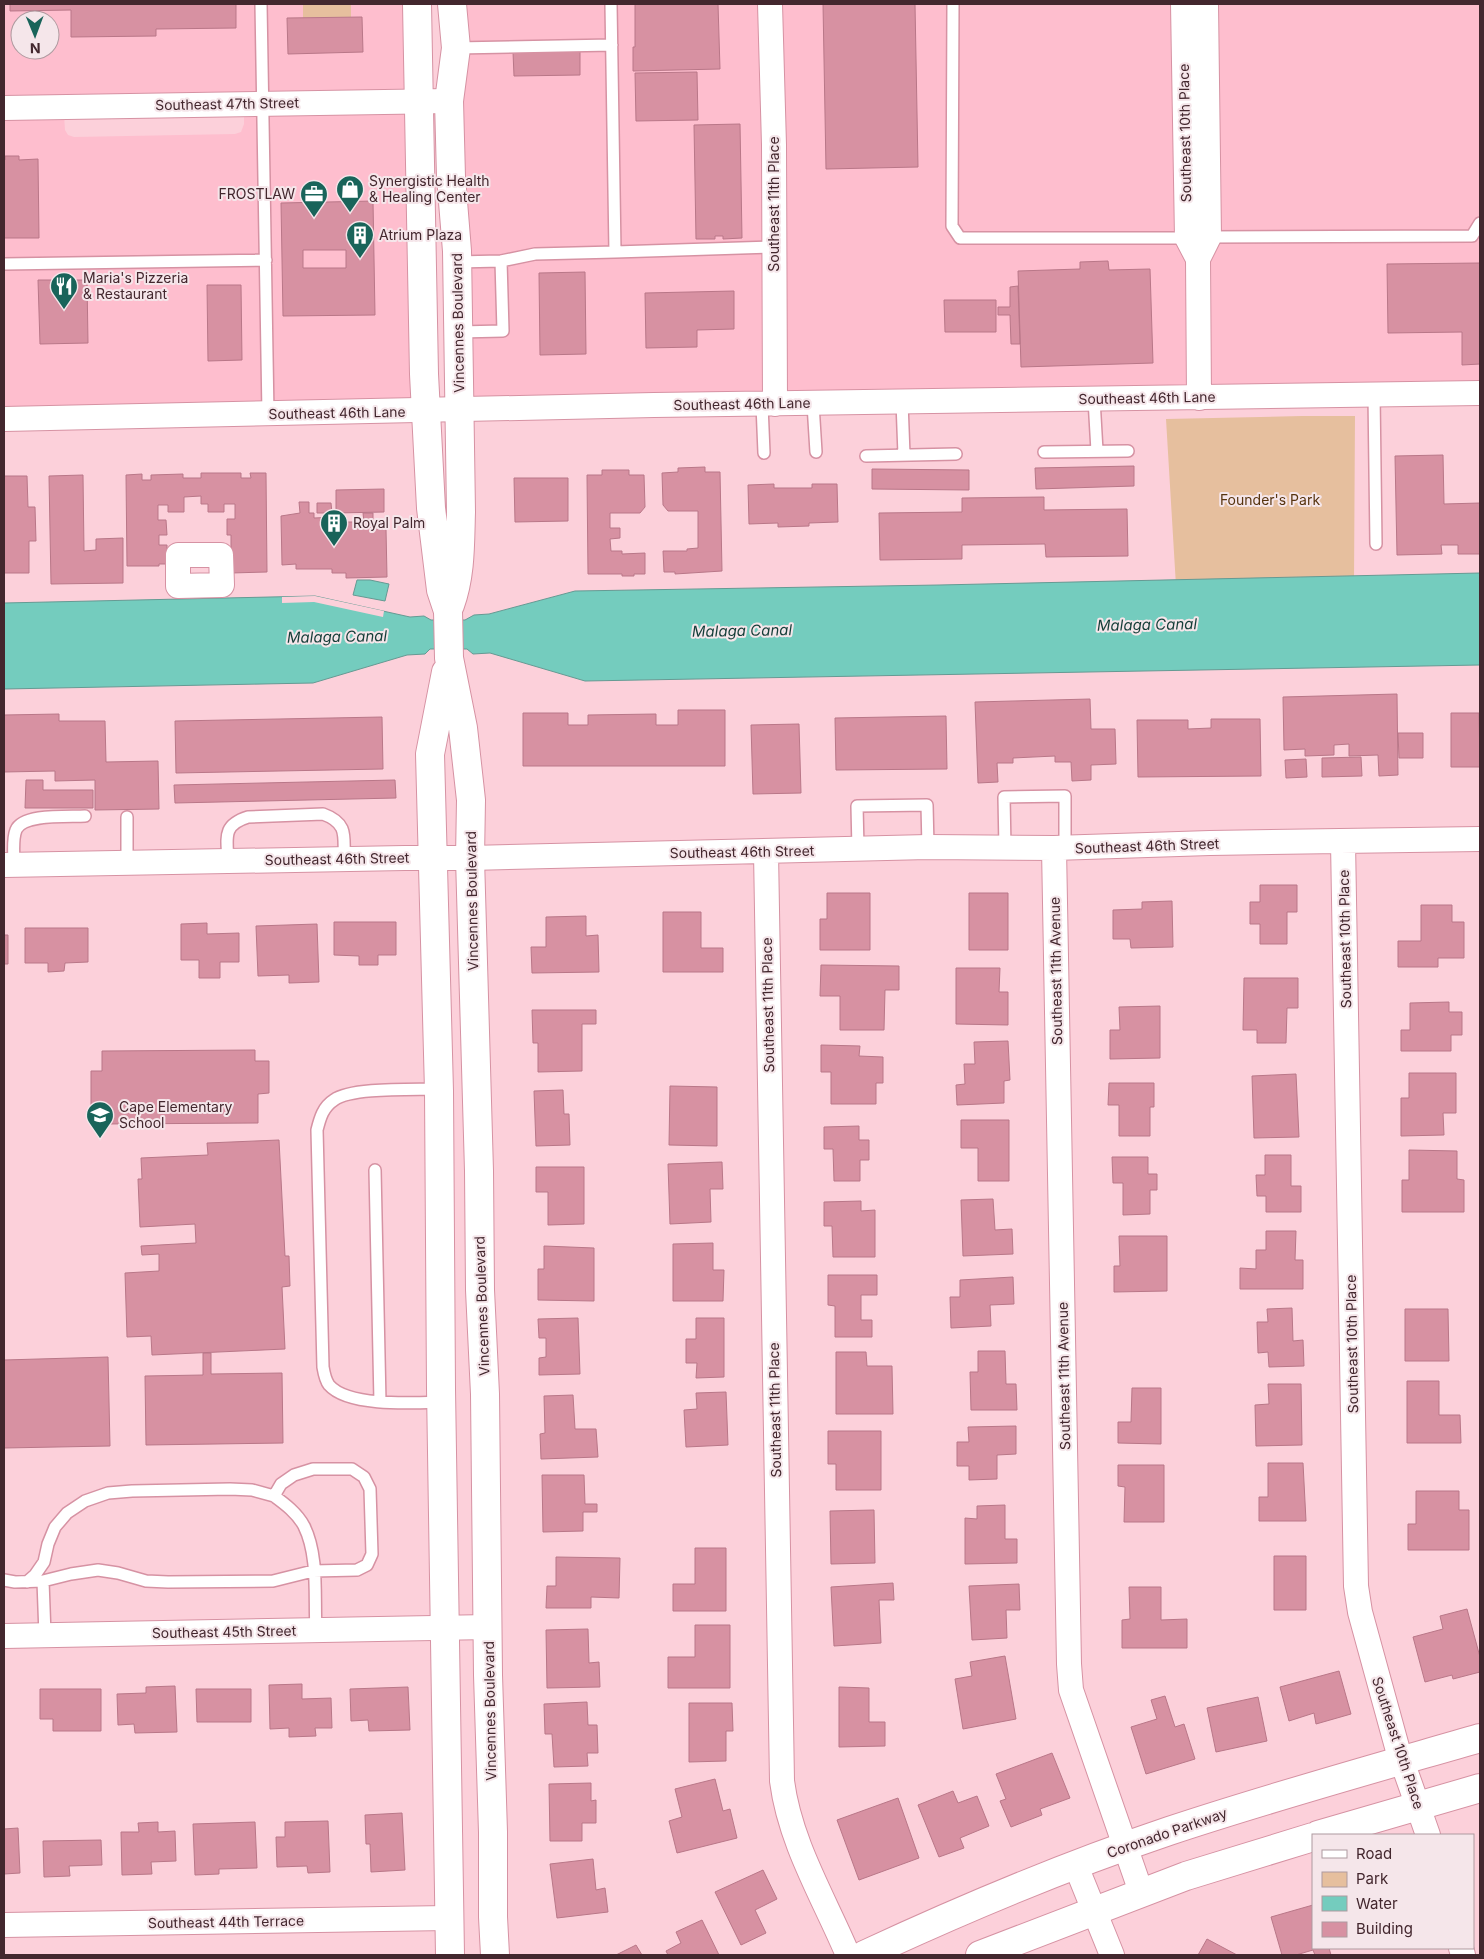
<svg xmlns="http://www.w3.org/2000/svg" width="1484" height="1959" viewBox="0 0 1484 1959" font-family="Inter,sans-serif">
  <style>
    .built { fill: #febece; fill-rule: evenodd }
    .green { fill: #e6bf9e }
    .water { fill: #74ccbe; stroke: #659a93 }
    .pier { fill: #fcd0da }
    .building { fill: #d791a2; stroke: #b97788; fill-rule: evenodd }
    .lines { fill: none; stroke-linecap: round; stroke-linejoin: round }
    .lane-casing { stroke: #d692a3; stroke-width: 14 }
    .street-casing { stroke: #d692a3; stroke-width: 26 }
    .secondary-casing { stroke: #d692a3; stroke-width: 30 }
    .lane { stroke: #fff; stroke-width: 11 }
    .street { stroke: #fff; stroke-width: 24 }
    .secondary { stroke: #fff; stroke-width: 28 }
    .labels { text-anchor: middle; stroke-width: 4; stroke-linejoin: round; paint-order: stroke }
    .street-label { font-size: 14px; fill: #43272e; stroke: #f5e6ea }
    .poi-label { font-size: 14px; fill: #43272e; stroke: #f5e6ea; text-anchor: start }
    .park-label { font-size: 14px; fill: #57340f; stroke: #f5e6ea }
    .water-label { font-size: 15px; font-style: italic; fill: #143d38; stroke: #f5e6ea }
  </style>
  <rect width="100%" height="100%" fill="#fcd0da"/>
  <path class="built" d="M4 4H406L414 406 4 413ZM20 20H50V50H20ZM64 115H244V124L241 132 235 134 74 137 68 135 65 130Z
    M463 4H1480V391L470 405 460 102Z"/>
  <path class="green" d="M303 4H351V17L303 18Z
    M1302 416H1355L1354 582 1176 586 1166 419Z"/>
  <path class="water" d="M1480 573V665L585 681 490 653 473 654 467 649H430L425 654 407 655 313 683 4 689V603L315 596 410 617 424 616 431 620H465L474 615 489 614 575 591 939 585Z
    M357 580H370L389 584 385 601 353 595Z"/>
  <path class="pier" d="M315 596 384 611 383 617 314 602 282 603V597Z"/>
  <path class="building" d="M10 4H236V28L156 29V36L71 37V10L10 11Z
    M635 4H718L720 69 633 71V47H635Z
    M823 4H915L918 167 826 169Z
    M362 17 363 52 288 54 287 18Z
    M580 51V75L514 76 513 52Z
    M697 72 698 120 636 121 635 73Z
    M740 124 742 238 723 239V236H715V239H696L694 125Z
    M5 156H19V160L38 159 39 238H4V160H5Z
    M373 201 375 315 283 316 281 203ZM303 250H346V268H303Z
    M1108 261 1109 270 1150 269 1153 363 1021 367 1018 271 1080 269V262Z
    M1480 263V364L1462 365V332L1388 333 1387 264Z
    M585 272 586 354 540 355 539 273Z
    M38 280H87L88 343 40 344Z
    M207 285H241L242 360 208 361Z
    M1018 286 1020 344H1011L1010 315H998V307H1010V287Z
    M734 291V329L697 330V347L646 348 645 293Z
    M944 300H996V332H945Z
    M1443 455 1444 504 1480 503V554H1458V545H1441L1442 554 1397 555 1395 456Z
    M1134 466V486L1036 489 1035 468Z
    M705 467V472H720L722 571 675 574V572H664L663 551H687V549L698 548V511H668L663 505 662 473 678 472V468Z
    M872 469 969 470V490L872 489Z
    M602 470H629V475H644L645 507 640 513H610V528H620V538L610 539 611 551H622V554L645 553V574H634V576H622V574H588L587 475H602Z
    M201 473H241V478H251L250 473H266L267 572 231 573V535H227V519H235V504H224V512H208V504H201V496L184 497V512H168V505H158V520H166L167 535H159V545H167V564H159V566H127L126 475 142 474V480H151V475L183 474V478H201Z
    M83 475 84 551 96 550V539L123 538V583L51 584 49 476Z
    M4 476H27L28 507H35L36 541H29V573H4Z
    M514 478H568V521L515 522Z
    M774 484V488H812V484H837L838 522 809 523V526L778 527V523L749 524 748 485Z
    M384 489V512L336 513V490Z
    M1044 497V510L1127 509 1128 556 1046 557 1045 544 962 545V559L880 560 879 513 962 512V498Z
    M299 502H309V513H314V518L339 517V522H364L363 513H373V529H386L387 577 346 578V573H332V569H296V564L282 565 281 516 300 513Z
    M317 503H331L332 513H317Z
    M1397 694 1398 775 1379 776 1378 755 1349 756V744L1334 745V755L1305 756V749L1284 750 1283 697Z
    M1090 699 1091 729H1115L1116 764 1091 765V780L1072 781 1071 762H1055V756L1013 758V763H997L998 782 978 783 975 702Z
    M678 710H725V766H523V713H568V725H588V715L656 714V725H678Z
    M1451 713H1479L1480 767H1451Z
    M59 714V721H105L106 762 158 761 159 809 95 810V780L55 781V771L4 772V715Z
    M946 716 947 769 836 770 835 718Z
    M382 717 383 769 176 773 175 721Z
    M1211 719H1260L1261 776 1138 777 1137 720H1188V729L1211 728Z
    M799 724 801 793 753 794 751 725Z
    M1398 733H1423V758H1399Z
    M1361 757 1362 776 1322 777V758Z
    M1306 759 1307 777 1286 778 1285 760Z
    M26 780H43V790H93V808H25Z
    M395 780 396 798 175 803 174 785Z
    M1260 885H1297V912H1287V944H1260V924H1250V902H1260Z
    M827 893H870V950H820V919H827Z
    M969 893H1008V950H969Z
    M1172 901 1173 947 1131 948 1130 939H1113V910L1142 909V902Z
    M1421 905H1452V922H1464V958H1438V967H1398V941H1421Z
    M663 912H701V948H723V972H663Z
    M586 916V936L598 935 599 972 532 973 531 947H546V917Z
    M334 922H396V955H378V965H359V956L334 955Z
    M207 923V934L239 933V962H220V978H199V960H181V924Z
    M317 924 319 982 289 983V975L258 976 256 926Z
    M25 928H88V962L65 963 64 971 48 972V963H25Z
    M4 935H8V964H4Z
    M821 965 899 966V990H885L884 1030H840V996H820Z
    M956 968H1000L999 992H1008V1025L956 1024Z
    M1244 978H1298V1008H1287L1286 1043H1257V1030H1243Z
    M1449 1002V1012H1462V1035H1451V1051H1401V1030H1410V1003Z
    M1160 1006V1058L1110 1059V1030H1120L1119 1007Z
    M532 1010H596V1024H582V1071L538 1072V1043H533Z
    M1008 1041 1010 1080 1004 1081V1103L957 1105 956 1085 965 1084 964 1064H975L974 1042Z
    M821 1045 860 1046 859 1056 883 1057V1083H876V1104H831V1072H821Z
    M255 1050V1061H269V1093L258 1094V1123L104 1124 103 1113H91V1071H102V1051Z
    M1409 1073H1456V1113H1443L1444 1135 1401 1136V1098H1409Z
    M1296 1074 1299 1137 1254 1138 1252 1076Z
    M1109 1083H1154V1107H1150V1136H1119V1105H1108Z
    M670 1086 717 1087V1146L669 1145Z
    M563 1090 564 1114H569L570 1145 536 1146 534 1091Z
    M961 1120H1009V1181H978V1148H961Z
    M859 1126V1140H869V1160H860V1181H834L833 1149H824V1127Z
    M279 1140 285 1256H289L290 1286 282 1287 285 1349 152 1355 151 1336 127 1337 125 1273 159 1271V1254L142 1255 141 1246 196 1243 195 1224 140 1227 138 1179H142L141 1158 208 1155 207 1143Z
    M1409 1150 1457 1151V1179L1464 1180V1212H1402V1180H1409Z
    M1265 1155H1291V1186H1301V1212H1266V1196H1257L1256 1175H1265Z
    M1112 1157H1148V1174H1157V1190H1150V1214L1123 1215V1183H1113Z
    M722 1162 723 1189H710L711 1222 670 1224 668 1164Z
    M536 1167H584V1224L548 1225V1192H536Z
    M993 1199 995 1230 1012 1229 1013 1254 963 1256 961 1200Z
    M861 1201V1211L875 1210V1257H833L832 1226H824V1202Z
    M1266 1231H1296L1295 1260H1303V1289H1240V1268L1256 1269V1250H1266Z
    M1119 1236H1167V1291L1114 1292V1266H1120Z
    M713 1243V1270H724L723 1301H673V1244Z
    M544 1246 594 1248V1301L538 1300V1269H544Z
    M828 1275H877V1295H861V1320H872V1337H835V1306L828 1305Z
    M1013 1277 1014 1304 990 1305 991 1326 951 1328 950 1297H960V1280Z
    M1292 1308 1293 1341 1303 1340 1304 1366 1269 1367 1268 1352 1258 1353 1257 1322H1268L1267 1309Z
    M1405 1309H1448L1449 1361H1405Z
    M578 1318 580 1374 539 1375V1358L546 1357V1338H539L538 1319Z
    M696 1318H724V1377L696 1378 697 1363H686V1339H696Z
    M978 1351H1005L1006 1384H1016L1017 1410H971L970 1372H978Z
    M836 1352H866L867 1366H892L893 1414H836Z
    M203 1353H211V1374L282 1373 283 1443 146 1445 145 1376 203 1375Z
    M108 1357 110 1446 4 1448V1360Z
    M1407 1381H1439V1415H1460L1461 1443H1407Z
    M1268 1384H1301L1302 1445 1256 1446 1255 1405 1269 1404Z
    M1132 1388H1161V1444L1118 1443V1422H1131Z
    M726 1392 728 1445 686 1447 684 1410 697 1409 696 1393Z
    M573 1395 575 1429H596L598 1457 541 1459 540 1434 545 1433 544 1396Z
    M1016 1426V1454L997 1455V1479L969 1480V1466H957V1442H969L968 1427Z
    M828 1431H881V1490H836V1464H828Z
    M1268 1463H1303L1306 1521H1259V1497H1268Z
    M1118 1465H1164V1522H1124L1125 1487 1118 1486Z
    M542 1475H584L585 1504H597V1512H583V1531L543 1532Z
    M1416 1491H1459V1510H1469V1550H1408V1524H1416Z
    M1005 1505V1539H1017V1563L965 1564V1518L977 1519V1506Z
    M874 1510 875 1563 831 1564 830 1511Z
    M695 1548H726V1611H673V1584H695Z
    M1274 1556H1306V1610H1274Z
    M556 1557 620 1558 619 1598 591 1597V1608H546L547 1586H556Z
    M893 1583 894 1600H879L881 1643 834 1646 831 1587Z
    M1019 1584 1020 1610H1006L1007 1638 972 1640 969 1586Z
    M1129 1587H1161V1620L1187 1619V1648H1122V1620L1130 1619Z
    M1467 1609 1480 1657V1672L1453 1679 1452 1675 1425 1682 1413 1637 1443 1629 1440 1616Z
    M695 1625H730V1688H668V1657H695Z
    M588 1629 589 1663 599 1662 600 1687 547 1688 546 1630Z
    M1005 1656 1016 1719 963 1729 955 1679 972 1676 970 1662Z
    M1339 1671 1351 1714 1316 1724 1314 1713 1289 1721 1280 1687Z
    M302 1684V1699L331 1698 332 1728H315L316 1736 289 1737V1728L270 1729 269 1685Z
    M175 1686 177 1732 135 1733 134 1724 118 1725 117 1694 146 1693V1687Z
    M408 1687 410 1730 369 1731 368 1720 351 1721 350 1689Z
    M839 1687 869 1688V1722H885V1746L839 1747Z
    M40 1689H101V1731H53V1719H40Z
    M196 1689H251V1722H197Z
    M1165 1696 1175 1727 1184 1724 1195 1759 1146 1774 1131 1727 1157 1719 1151 1700Z
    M1258 1697 1267 1741 1216 1752 1207 1708Z
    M587 1702 588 1725H597L598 1753H587L588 1766 554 1767 552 1734H545L544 1704Z
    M689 1703H732L733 1731H726V1761L689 1762Z
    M1052 1753 1070 1798 1040 1809 1042 1815 1011 1827 1000 1801 1006 1799 996 1774Z
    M715 1779 723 1811 730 1809 737 1838 677 1853 669 1821 682 1817 675 1789Z
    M591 1783V1801L596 1800V1823H582V1841H550L549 1784Z
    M953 1791 958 1803 977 1796 989 1826 960 1838 964 1848 939 1857 918 1805Z
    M898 1798 919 1858 859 1880 837 1820Z
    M402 1813 405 1870 371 1872 370 1844H366L365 1815Z
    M328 1821 330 1872 308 1873 307 1866 277 1867 276 1837H285V1822Z
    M158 1822V1832L175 1831 176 1861 151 1862 152 1874 122 1875 121 1832H139L138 1823Z
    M255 1822 257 1868 219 1869V1874L195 1875 193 1824Z
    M18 1828 20 1873 4 1874V1829Z
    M101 1840 102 1865 69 1866 70 1876 44 1877 43 1841Z
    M593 1859 596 1890 605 1888 608 1912 557 1918 550 1864Z
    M763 1870 777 1899 755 1910 766 1933 741 1945 715 1892Z
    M1313 1905V1948H1329L1331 1955H1315L1313 1950 1296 1955H1282L1271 1917Z
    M702 1920 719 1955H668L666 1951 681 1943 676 1932Z
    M1207 1939 1237 1955H1198Z
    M636 1945 642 1955H616Z"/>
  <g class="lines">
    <g class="lane-casing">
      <path id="lane" d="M261 4 268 414
        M611 4 615 252 774 247
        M953 4 952 226 960 238H1190
        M456 48 612 45
        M1206 237 1472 236 1480 223
        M457 262 501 261 535 254 615 252
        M4 264 266 260
        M459 332 503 331 501 261
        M1374 395 1376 544
        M1094 399 1097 451
        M902 402 904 455
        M813 404 816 452
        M762 405 764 453
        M1044 452 1128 451
        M866 456 956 454
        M127 817V863
        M1005 848 1004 797 1065 796V848
        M858 849 857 806 927 805 928 847
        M228 861C227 838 222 825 248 817L323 814C348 823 344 836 344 859
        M14 865C14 853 12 840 16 830 23 813 69 817 85 816
        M439 1089C415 1090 352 1087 334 1100 323 1107 320 1118 317 1130L323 1367C324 1373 326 1381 329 1385 348 1407 413 1403 441 1402
        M375 1170 380 1402
        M274 1496C285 1504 297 1513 304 1526 319 1556 314 1597 316 1630
        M4 1580 15 1582 43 1581 71 1574 98 1570 118 1573 146 1581 168 1582 273 1581 313 1571 357 1570 367 1565 372 1554 370 1489 364 1477 352 1469H313L294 1475 281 1484 274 1496 252 1490 230 1489 132 1491 108 1493 85 1501 67 1513 55 1527 48 1544 44 1562 35 1575 27 1582
        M43 1581 45 1635"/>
    </g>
    <g class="street-casing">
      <path id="street" d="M770 4 774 145 775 404
        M1183 4 1187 238 1198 259
        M4 108 449 101
        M1199 398 1198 259 1209 237 1206 4
        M4 419 654 405 1480 393
        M178 555H221L222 585 178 586Z
        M1343 842 1356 1586 1360 1612 1397 1747 1428 1835
        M1054 848 1069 1664 1071 1690 1141 1892
        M766 852 782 1781C790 1843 824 1898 848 1955
        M4 865 405 858H470L928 847 1054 848 1210 843 1480 839
        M4 1636 489 1627
        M1076 1866 1112 1955
        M4 1925 448 1918
        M1461 1948 1463 1955"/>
    </g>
    <g class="secondary-casing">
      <path id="secondary" d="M417 4 424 374 431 508 441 590 448 611 449 658 463 728 471 800 470 858 479 1171 480 1290 485 1394 488 1675 493 1832V1917L495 1955
        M450 605C461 575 460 543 461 512L457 251 451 177 449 101 456 48 452 4
        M446 672 430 754 439 1091 441 1389 450 1955
        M1318 1835 1480 1788
        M864 1955C963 1909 1065 1866 1169 1831 1271 1797 1376 1768 1480 1738
        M980 1955 1186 1876 1313 1837"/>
    </g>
    <use href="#lane" class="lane"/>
    <use href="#street" class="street"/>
    <use href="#secondary" class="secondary"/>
  </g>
  <defs>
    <g id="shop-pin" transform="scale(1.4375)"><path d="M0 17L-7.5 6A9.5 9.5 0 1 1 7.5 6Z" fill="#19645a" stroke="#f5e6ea"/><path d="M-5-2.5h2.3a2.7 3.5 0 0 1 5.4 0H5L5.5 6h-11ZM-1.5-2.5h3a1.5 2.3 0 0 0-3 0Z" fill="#fff"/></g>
    <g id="office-pin" transform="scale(1.4375)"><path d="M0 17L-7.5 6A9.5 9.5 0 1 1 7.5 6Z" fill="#19645a" stroke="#f5e6ea"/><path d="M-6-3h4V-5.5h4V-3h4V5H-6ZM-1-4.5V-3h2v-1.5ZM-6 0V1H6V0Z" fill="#fff"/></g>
    <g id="building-pin" transform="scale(1.4375)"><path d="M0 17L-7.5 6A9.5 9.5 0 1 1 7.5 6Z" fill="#19645a" stroke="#f5e6ea"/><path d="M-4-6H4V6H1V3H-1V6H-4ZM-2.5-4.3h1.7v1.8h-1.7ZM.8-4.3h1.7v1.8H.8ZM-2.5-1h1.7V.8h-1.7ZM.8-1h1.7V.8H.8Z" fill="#fff"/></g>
    <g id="restaurant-pin" transform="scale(1.4375)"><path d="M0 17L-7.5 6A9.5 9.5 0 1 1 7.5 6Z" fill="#19645a" stroke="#f5e6ea"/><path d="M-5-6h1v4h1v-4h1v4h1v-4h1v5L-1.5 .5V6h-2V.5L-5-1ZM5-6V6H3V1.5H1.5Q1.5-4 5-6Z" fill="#fff"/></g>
    <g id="school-pin" transform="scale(1.4375)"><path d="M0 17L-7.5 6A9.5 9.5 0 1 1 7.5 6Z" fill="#19645a" stroke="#f5e6ea"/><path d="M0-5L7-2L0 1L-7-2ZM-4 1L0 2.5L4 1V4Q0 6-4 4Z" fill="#fff"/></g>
  </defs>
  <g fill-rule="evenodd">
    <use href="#shop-pin" x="350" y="189"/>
    <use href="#office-pin" x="314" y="194"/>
    <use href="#building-pin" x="360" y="235"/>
    <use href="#restaurant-pin" x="64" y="286"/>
    <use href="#building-pin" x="334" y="523"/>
    <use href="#school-pin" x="100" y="1115"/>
  </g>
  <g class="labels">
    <g class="street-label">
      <text transform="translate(227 104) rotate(-1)" y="5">Southeast 47th Street</text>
      <text transform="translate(1185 133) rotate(-91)" y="5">Southeast 10th Place</text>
      <text transform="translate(774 204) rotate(-90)" y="5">Southeast 11th Place</text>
      <text transform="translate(458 323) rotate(-91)" y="5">Vincennes Boulevard</text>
      <text transform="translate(1147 398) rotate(-1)" y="5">Southeast 46th Lane</text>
      <text transform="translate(742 404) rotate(-1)" y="5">Southeast 46th Lane</text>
      <text transform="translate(337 413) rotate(-1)" y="5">Southeast 46th Lane</text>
      <text transform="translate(1147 846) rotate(-2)" y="5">Southeast 46th Street</text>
      <text transform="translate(742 852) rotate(-1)" y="5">Southeast 46th Street</text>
      <text transform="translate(337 859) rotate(-1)" y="5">Southeast 46th Street</text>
      <text transform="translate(472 901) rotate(-91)" y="5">Vincennes Boulevard</text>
      <text transform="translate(1345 939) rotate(-91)" y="5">Southeast 10th Place</text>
      <text transform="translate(1056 971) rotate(-91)" y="5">Southeast 11th Avenue</text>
      <text transform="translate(768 1005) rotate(-91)" y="5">Southeast 11th Place</text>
      <text transform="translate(482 1306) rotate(-92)" y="5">Vincennes Boulevard</text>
      <text transform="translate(1352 1344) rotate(-91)" y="5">Southeast 10th Place</text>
      <text transform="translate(1064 1376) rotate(-91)" y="5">Southeast 11th Avenue</text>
      <text transform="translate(775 1410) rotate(-91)" y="5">Southeast 11th Place</text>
      <text transform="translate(224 1632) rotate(-1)" y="5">Southeast 45th Street</text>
      <text transform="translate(490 1711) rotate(-91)" y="5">Vincennes Boulevard</text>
      <text transform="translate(1398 1743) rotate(72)" y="5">Southeast 10th Place</text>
      <text transform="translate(1167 1833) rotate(-19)" y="5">Coronado Parkway</text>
      <text transform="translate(226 1922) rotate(-1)" y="5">Southeast 44th Terrace</text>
    </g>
    <g class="poi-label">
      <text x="369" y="186">Synergistic Health<tspan x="369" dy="16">&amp; Healing Center</tspan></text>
      <text x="295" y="199" text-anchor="end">FROSTLAW</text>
      <text x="379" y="240">Atrium Plaza</text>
      <text x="83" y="283">Maria's Pizzeria<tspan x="83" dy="16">&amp; Restaurant</tspan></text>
      <text x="353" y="528">Royal Palm</text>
      <text x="119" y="1112">Cape Elementary<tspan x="119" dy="16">School</tspan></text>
    </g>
    <g class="park-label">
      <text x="1270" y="505">Founder's Park</text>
    </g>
    <g class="water-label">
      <text transform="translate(1147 625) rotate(-1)" y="5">Malaga Canal</text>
      <text transform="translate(742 631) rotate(-1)" y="5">Malaga Canal</text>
      <text transform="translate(337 637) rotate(-1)" y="5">Malaga Canal</text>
    </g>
  </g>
  <rect width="1484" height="1959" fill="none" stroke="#43272e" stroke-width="10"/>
  <rect x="1312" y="1834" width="162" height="115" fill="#f5e6ea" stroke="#ae9a9f"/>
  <rect x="1322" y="1850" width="25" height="8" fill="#ffffff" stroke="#ae9a9f"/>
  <text x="1356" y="1859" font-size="15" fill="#43272e">Road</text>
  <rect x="1322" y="1872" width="25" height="15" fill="#e6bf9e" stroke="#ae9a9f"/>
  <text x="1356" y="1884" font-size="15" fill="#43272e">Park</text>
  <rect x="1322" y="1896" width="25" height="15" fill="#74ccbe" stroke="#ae9a9f"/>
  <text x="1356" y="1909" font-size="15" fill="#43272e">Water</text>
  <rect x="1322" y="1922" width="25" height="15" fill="#d791a2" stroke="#ae9a9f"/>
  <text x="1356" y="1934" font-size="15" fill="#43272e">Building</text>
  <g transform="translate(35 35) rotate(179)"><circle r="24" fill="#f5e6ea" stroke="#ae9a9f"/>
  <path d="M0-4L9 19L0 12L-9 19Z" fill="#19645a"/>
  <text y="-8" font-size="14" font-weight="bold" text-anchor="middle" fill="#43272e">N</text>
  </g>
</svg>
